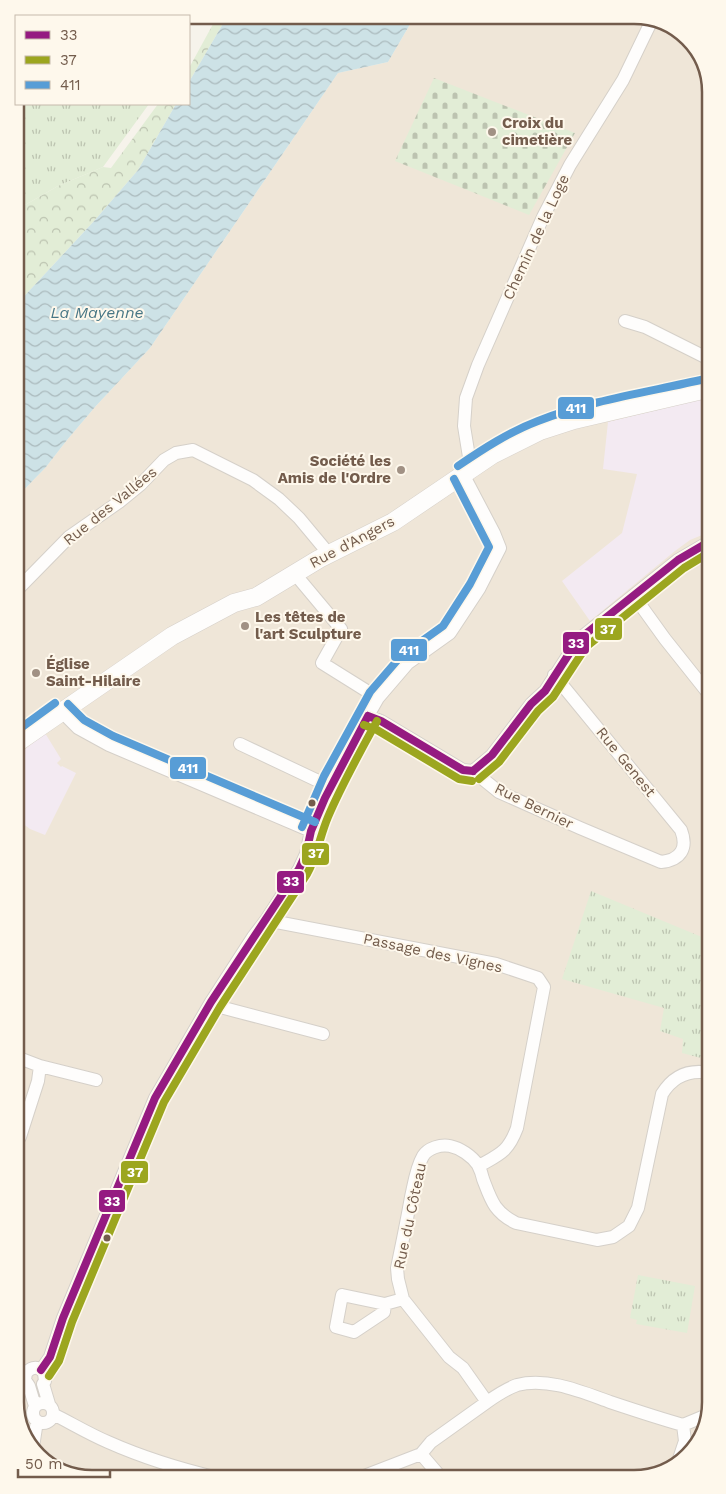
<svg xmlns="http://www.w3.org/2000/svg" width="726" height="1494" viewBox="0 0 726 1494" font-family="'Work Sans',sans-serif">
  <style>
    .residential { fill: #efe6d8 }
    .education { fill: #f3eaf2 }
    .grass { fill: url(#grass-tufts) }
    .forest { fill: url(#forest-crowns) }
    .cemetery { fill: url(#cemetery-stones) }
    .water { fill: url(#water-waves) }
    .lines { fill: none; stroke-linecap: round; stroke-linejoin: round }
    .street-casing { stroke: #d5d0c9; stroke-width: 14 }
    .secondary-casing { stroke: #d6d0c9; stroke-width: 19 }
    .street { stroke: #fefdfc; stroke-width: 12 }
    .secondary { stroke: #fefdfc; stroke-width: 18 }
    .bus-1-casing { stroke: #fef8ec; stroke-width: 11 }
    .bus-2-casing { stroke: #fef8ec; stroke-width: 11 }
    .bus-3-casing { stroke: #fef8ec; stroke-width: 11 }
    .bus-1 { stroke: #951b81; stroke-width: 8 }
    .bus-2 { stroke: #9ca61f; stroke-width: 8 }
    .bus-3 { stroke: #589dd6; stroke-width: 8 }
    .poi-dot { fill: #a19184; stroke: #fef8ec; stroke-width: 2 }
    .bus-dot { fill: #735c4c; stroke: #fef8ec; stroke-width: 2 }
    .labels { text-anchor: middle; stroke-width: 4; stroke-linejoin: round; paint-order: stroke }
    .poi-label { font-size: 15px; font-weight: bold; fill: #735c4c; stroke: #fef8ec; text-anchor: start }
    .street-label { font-size: 15px; fill: #735c4c; stroke: #fef8ec }
    .water-label { font-size: 16px; font-style: italic; fill: #477685; stroke: #fef8ec }
    .rim { fill: none; stroke: #735c4c; stroke-width: 2.5 }
    .line-badge { stroke: #fef8ec; stroke-width: 2 }
    .badge-label { font-size: 14px; text-anchor: middle; font-weight: bold; fill: #fff }
  </style>
  <defs>
    <pattern id="grass-tufts" width="24" height="20" patternUnits="userSpaceOnUse" patternTransform="scale(1.25)"><rect width="24" height="20" fill="#e2edd6"/><path d="M3 7l-1-3M5 7V3M7 7l1-3M15 17l-1-3M17 17v-4M19 17l1-3" fill="none" stroke="#bcc3b0"/></pattern>
    <pattern id="forest-crowns" width="20" height="18" patternUnits="userSpaceOnUse" patternTransform="scale(1.25)"><rect width="20" height="18" fill="#e2edd6"/><path d="M2 6a3 3 0 1 1 6 0M12 15a3 3 0 1 1 6 0" fill="none" stroke="#bcc3b0"/></pattern>
    <pattern id="cemetery-stones" width="16" height="16" patternUnits="userSpaceOnUse" patternTransform="scale(1.25)"><rect width="16" height="16" fill="#e2edd6"/><path d="M2 7V4a2 2 0 0 1 4 0v3zM10 15v-3a2 2 0 0 1 4 0v3z" fill="#bcc3b0"/></pattern>
    <pattern id="water-waves" width="16" height="10" patternUnits="userSpaceOnUse" patternTransform="scale(1.25)"><rect width="16" height="10" fill="#cde2e6"/><path d="M0 5q4-4 8 0t8 0" fill="none" stroke="#abbabd"/></pattern>
  </defs>
  <rect width="100%" height="100%" fill="#f6f3eb"/>
  <path class="residential" d="M413 15H640L681 31 705 63 711 1403 698 1445 663 1473 87 1479 45 1463 21 1431 17 497 46 467 67 440 95 407 150 348 338 73 388 62 409 26Z"/>
  <path class="education" d="M702 399 707 409V533L690 540 675 551 590 621 562 581 622 533 637 474 603 469 608 422Z
    M45 733 61 759 57 763 61 767 62 766 76 773 45 835 30 829 18 820V755Z"/>
  <path class="grass" d="M16 84V104H149L103 167 58 186 18 209 16 207Z
    M591 891 709 940V1032L705 1059 682 1053 683 1039 660 1031 664 1008 562 979Z
    M638 1275 695 1286 687 1333 636 1324 637 1320 630 1318Z"/>
  <path class="forest" d="M218 15H228L189 82V68Z
    M158 104H176L138 170 95 220 16 305V207L18 209 58 186 103 167 111 168Z"/>
  <path class="cemetery" d="M434 78 575 133 529 215 395 161Z"/>
  <path class="water" d="M228 15H413L409 26 388 62 338 73 150 348 95 407 67 440 46 467 17 497 16 305 95 220 138 170 176 104H189V82Z"/>
  <g class="lines">
    <g class="street-casing">
      <path id="street" d="M625 321 645 327 707 358
        M473 467 469 457 464 426 466 398 478 365 543 217 570 165 623 80 652 20
        M295 574 341 629 322 663 378 698
        M17 590 69 537 119 502 141 484 164 460 176 453 193 450 253 480 279 499 299 518 329 554
        M634 596 665 639 708 693
        M61 711 78 728 109 745 311 831
        M368 716 381 721 463 770 473 771 499 792 580 828 661 862C681 860 688 848 681 830L554 675
        M240 744 331 787
        M473 771 492 755 531 704 545 691 578 640 678 560 707 543
        M266 920 496 964 538 978 544 987 517 1128C508 1152 500 1154 479 1166
        M211 1002 224 1008 323 1034
        M19 1058 40 1066 38 1081 20 1137
        M40 1066 96 1080
        M385 1304 384 1312 354 1332 336 1327 342 1295 385 1304 403 1299
        M41 1370 50 1357 63 1318 155 1098 211 1002 253 937 266 920 299 869 306 854 311 831 325 798 358 733 378 698 408 663 450 633 479 589 500 548 494 533 463 474
        M33 1413a10 10 0 1 1 20 0a10 10 0 1 1-20 0Z
        M35 1406 29 1386 25 1380 26 1373C32 1366 39 1366 44 1373L45 1381 43 1384 49 1404
        M53 1414C71 1423 89 1434 108 1442 144 1458 180 1469 218 1478
        M707 1415 683 1425C658 1418 634 1410 610 1402 582 1392 548 1377 517 1385 506 1389 497 1395 487 1402L463 1368 449 1357 403 1299 398 1279 397 1268C402 1244 407 1220 411 1197 414 1184 416 1168 423 1156 428 1148 441 1144 450 1146 460 1148 472 1156 478 1165 480 1169 482 1174 483 1179 491 1200 494 1212 516 1223L597 1240 613 1237 629 1226 638 1208 662 1094C673 1076 689 1069 710 1073
        M33 1447 37 1421
        M421 1454 439 1475
        M678 1462 685 1441 683 1425
        M364 1476 421 1454 431 1442 487 1402"/>
    </g>
    <g class="secondary-casing">
      <path id="secondary" d="M18 742 172 636 234 603 256 597 319 559 393 522 492 455 540 431 574 420 707 389"/>
    </g>
    <use href="#street" class="street"/>
    <use href="#secondary" class="secondary"/>
    <g class="bus-1-casing">
      <path id="bus-1" d="M368 716 381 721 463 770 473 771
        M473 771 492 755 531 704 545 691 578 640 678 560 707 543
        M41 1370 50 1357 63 1318 155 1098 211 1002 299 869 306 854 311 831 325 798 368 716"/>
    </g>
    <g class="bus-2-casing">
      <path id="bus-2" d="M364 725 377 730 459 779 472 781
        M479 779 499 762 538 711 553 697 586 647 684 568 707 554
        M49 1376 59 1361 72 1322 164 1102 220 1007 307 874C317 856 320 836 328 817 342 784 360 752 377 721"/>
    </g>
    <g class="bus-3-casing">
      <path id="bus-3" d="M458 466C483 449 509 432 538 421 591 400 649 392 705 379
        M68 704 84 720 113 736 315 822
        M18 730 55 703
        M302 827 324 776 370 692 401 656 443 626 470 584 489 547 454 479"/>
    </g>
    <use href="#bus-1" class="bus-1"/>
    <use href="#bus-2" class="bus-2"/>
    <use href="#bus-3" class="bus-3"/>
  </g>
  <g class="poi-dot">
    <circle cx="492" cy="132" r="5"/>
    <circle cx="401" cy="470" r="5"/>
    <circle cx="245" cy="626" r="5"/>
    <circle cx="36" cy="673" r="5"/>
  </g>
  <g class="bus-dot">
    <circle cx="312" cy="803" r="4.5"/>
    <circle cx="107" cy="1238" r="4.5"/>
  </g>
  <g class="labels">
    <g class="poi-label">
      <text x="502" y="128">Croix du<tspan x="502" dy="17">cimetière</tspan></text>
      <text x="391" y="466" text-anchor="end">Société les<tspan x="391" dy="17">Amis de l'Ordre</tspan></text>
      <text x="255" y="622">Les têtes de<tspan x="255" dy="17">l'art Sculpture</tspan></text>
      <text x="46" y="669">Église<tspan x="46" dy="17">Saint-Hilaire</tspan></text>
    </g>
    <g class="street-label">
      <text transform="translate(536 237) rotate(-65)" y="5">Chemin de la Loge</text>
      <text transform="translate(110 506) rotate(-39)" y="5">Rue des Vallées</text>
      <text transform="translate(352 542) rotate(-28)" y="5">Rue d'Angers</text>
      <text transform="translate(626 762) rotate(51)" y="5">Rue Genest</text>
      <text transform="translate(534 806) rotate(26)" y="5">Rue Bernier</text>
      <text transform="translate(433 953) rotate(12)" y="5">Passage des Vignes</text>
      <text transform="translate(410 1216) rotate(-78)" y="5">Rue du Côteau</text>
    </g>
    <g class="water-label">
      <text x="97" y="318">La Mayenne</text>
    </g>
  </g>
  <path d="M0 0H726V1494H0ZM92 24H634A68 68 0 0 1 702 92V1402A68 68 0 0 1 634 1470H92A68 68 0 0 1 24 1402V92A68 68 0 0 1 92 24Z" fill="#fef8ec" fill-rule="evenodd"/>
  <path class="rim" d="M92 24H634A68 68 0 0 1 702 92V1402A68 68 0 0 1 634 1470H92A68 68 0 0 1 24 1402V92A68 68 0 0 1 92 24Z"/>
  <g class="line-badge">
    <rect x="557" y="396" width="38" height="24" rx="5" fill="#589dd6"/>
    <rect x="594" y="617" width="29" height="24" rx="5" fill="#9ca61f"/>
    <rect x="562" y="631" width="28" height="24" rx="5" fill="#951b81"/>
    <rect x="390" y="638" width="38" height="24" rx="5" fill="#589dd6"/>
    <rect x="169" y="756" width="38" height="24" rx="5" fill="#589dd6"/>
    <rect x="301" y="842" width="29" height="24" rx="5" fill="#9ca61f"/>
    <rect x="276" y="870" width="29" height="24" rx="5" fill="#951b81"/>
    <rect x="120" y="1160" width="29" height="24" rx="5" fill="#9ca61f"/>
    <rect x="98" y="1189" width="28" height="24" rx="5" fill="#951b81"/>
  </g>
  <g class="badge-label">
    <text x="576" y="413">411</text>
    <text x="608" y="634">37</text>
    <text x="576" y="648">33</text>
    <text x="409" y="655">411</text>
    <text x="188" y="773">411</text>
    <text x="316" y="858">37</text>
    <text x="291" y="886">33</text>
    <text x="135" y="1177">37</text>
    <text x="112" y="1206">33</text>
  </g>
  <rect x="15" y="15" width="175" height="90" fill="#fef8ec" stroke="#c6baac"/>
  <rect x="25" y="31" width="25" height="8" fill="#951b81" stroke="#c6baac"/>
  <text x="60" y="40" font-size="15" fill="#735c4c">33</text>
  <rect x="25" y="56" width="25" height="8" fill="#9ca61f" stroke="#c6baac"/>
  <text x="60" y="65" font-size="15" fill="#735c4c">37</text>
  <rect x="25" y="81" width="25" height="8" fill="#589dd6" stroke="#c6baac"/>
  <text x="60" y="90" font-size="15" fill="#735c4c">411</text>
  <path d="M18 1469v8h92v-8" fill="none" stroke="#735c4c" stroke-width="2.5"/>
  <text x="25" y="1469" font-size="15" fill="#735c4c" stroke="#fef8ec" stroke-width="4" paint-order="stroke">50 m</text>
</svg>
